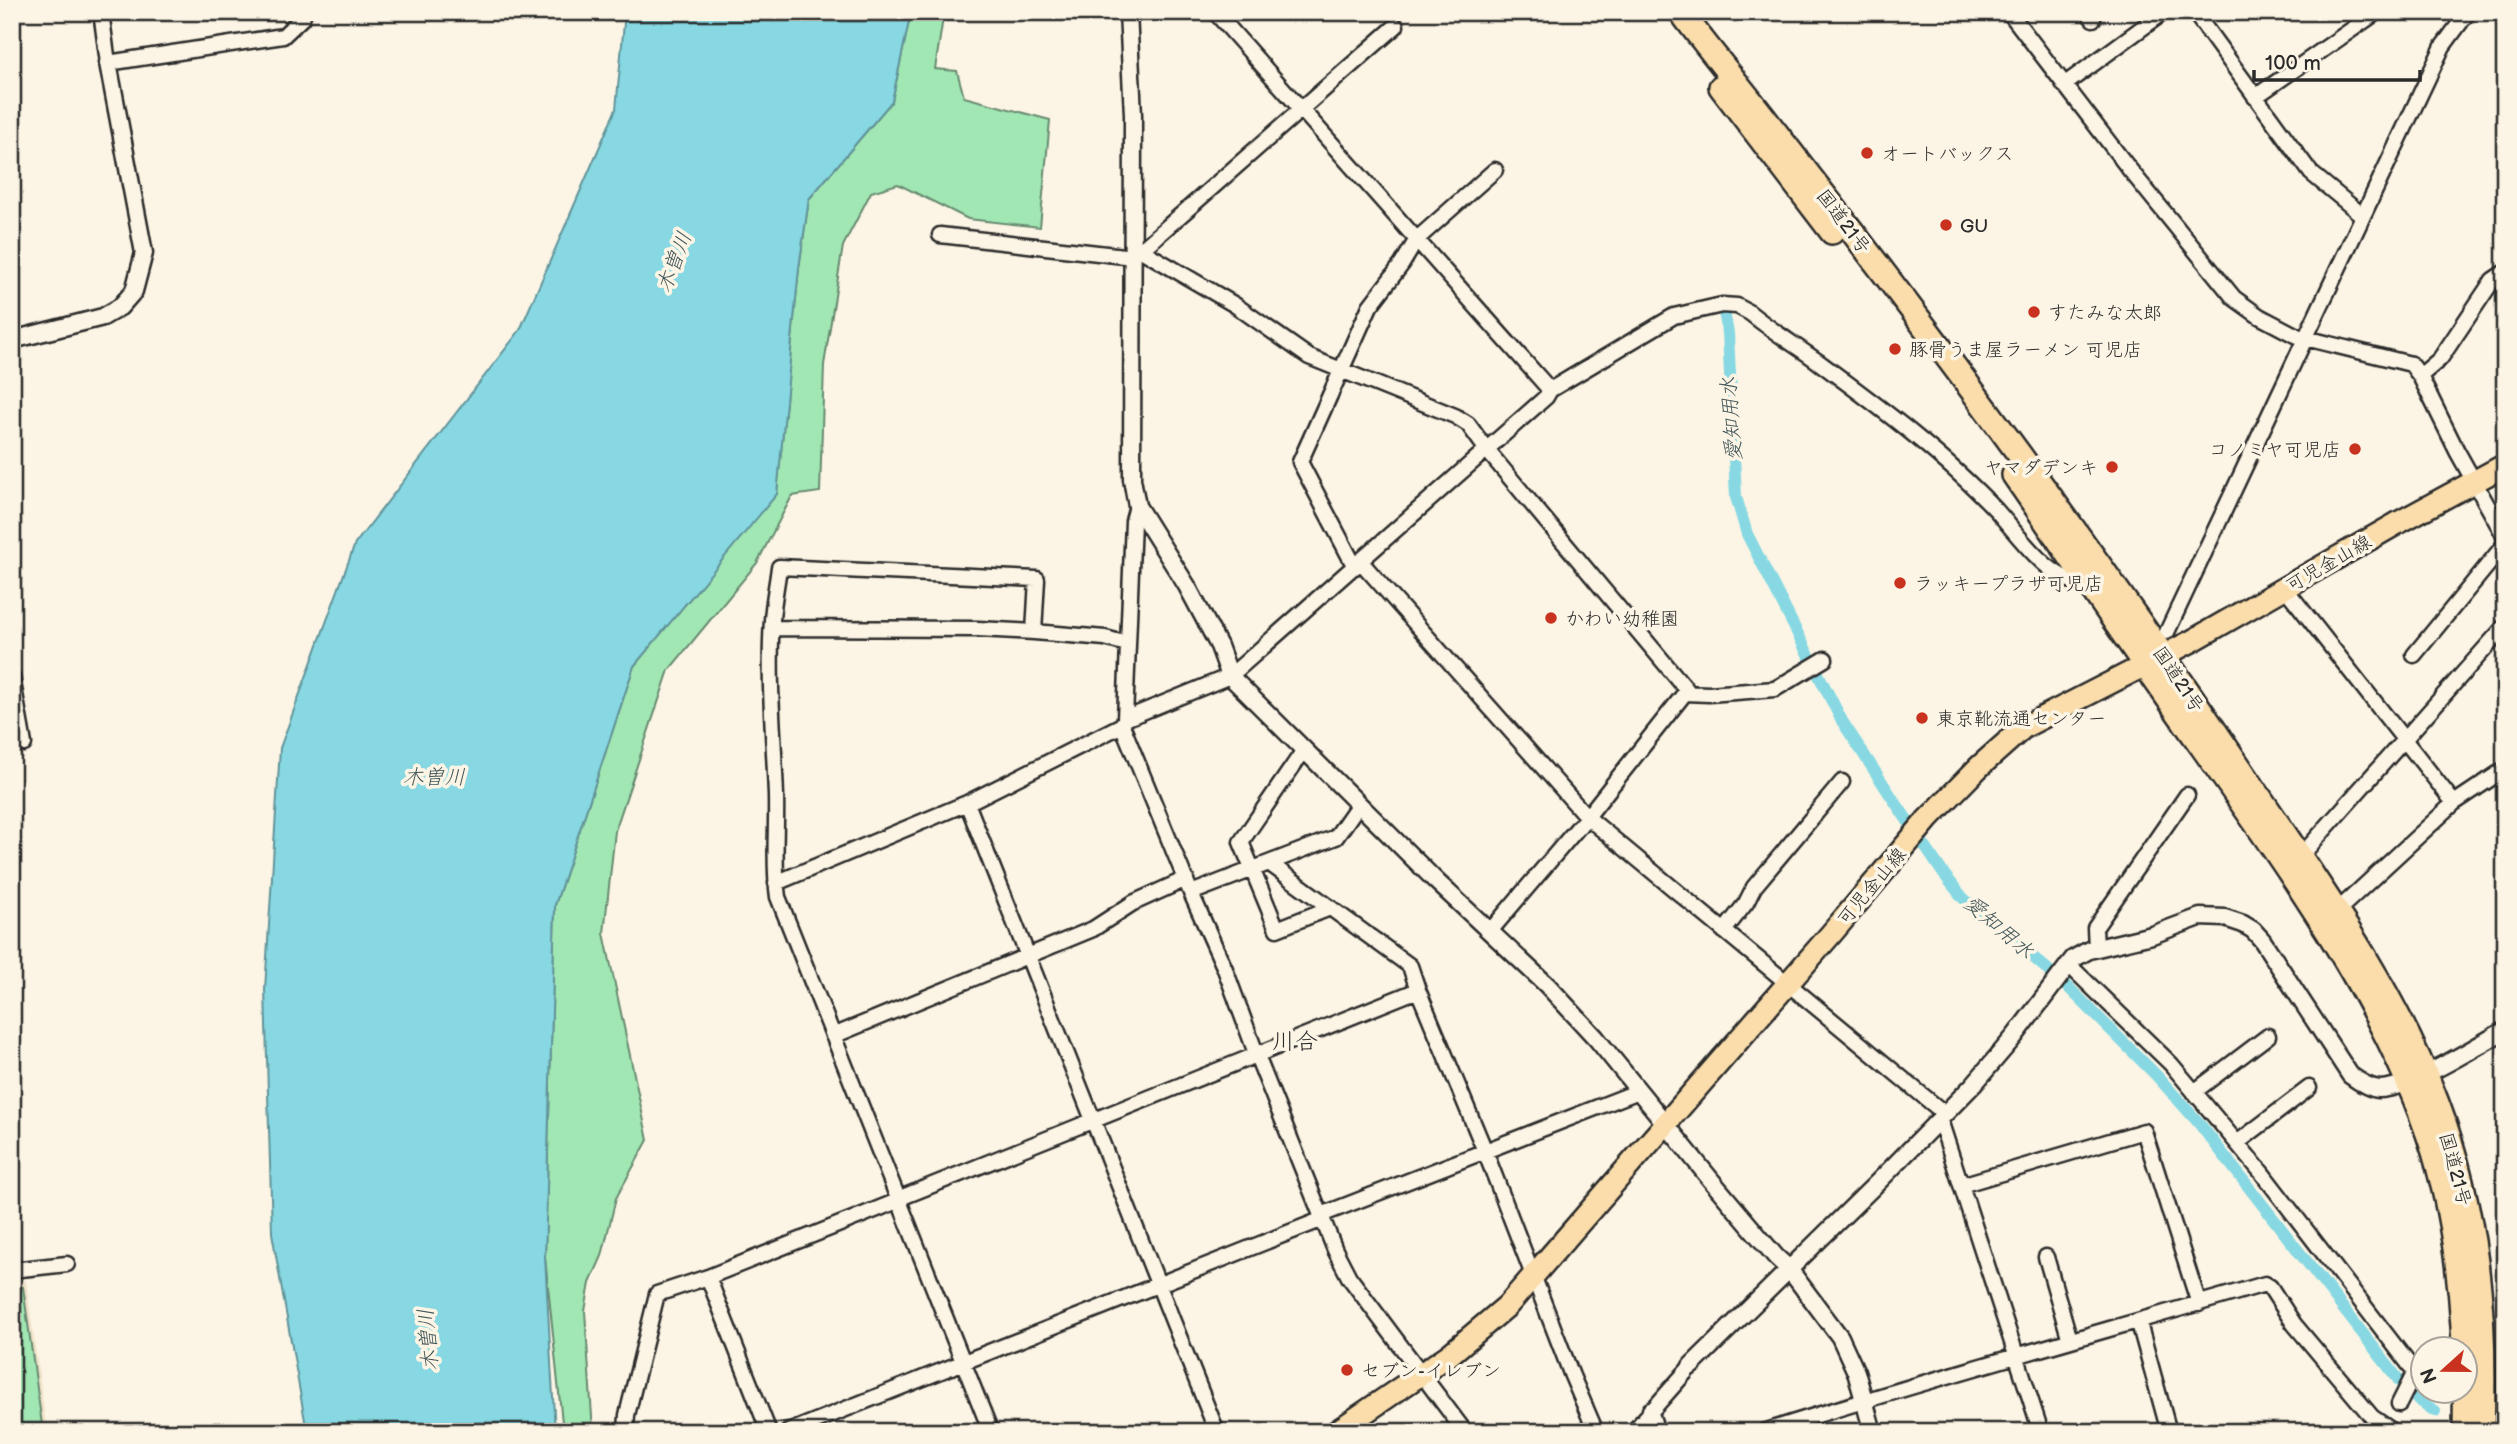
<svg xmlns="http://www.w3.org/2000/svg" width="2517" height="1444" viewBox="0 0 2517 1444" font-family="'Balsamiq Sans','Klee One',sans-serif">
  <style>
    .built { fill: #f0e2c9 }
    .green { fill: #a1e7b3; stroke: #66896f; stroke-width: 2 }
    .water { fill: #87d8e2; stroke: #629399; stroke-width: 2 }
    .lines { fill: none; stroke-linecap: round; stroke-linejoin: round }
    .canal { stroke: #87d8e2; stroke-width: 12 }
    .minor-casing { stroke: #2b2b2b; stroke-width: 19 }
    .tertiary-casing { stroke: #2b2b2b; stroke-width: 21 }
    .primary-casing { stroke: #2b2b2b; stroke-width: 26 }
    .trunk-casing { stroke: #2b2b2b; stroke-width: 28 }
    .minor { stroke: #fcf5e5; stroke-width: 14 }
    .tertiary { stroke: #fcf5e5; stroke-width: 16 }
    .primary { stroke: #faddab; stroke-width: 21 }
    .trunk { stroke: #faddab; stroke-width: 23 }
    .poi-dot { fill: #c8321e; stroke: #fcf5e5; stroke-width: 2.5 }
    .labels { text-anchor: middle; stroke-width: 7; stroke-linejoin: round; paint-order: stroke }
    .poi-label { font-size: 19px; fill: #2b2b2b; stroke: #fcf5e5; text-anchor: start }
    .street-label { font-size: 19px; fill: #2b2b2b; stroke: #fcf5e5 }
    .water-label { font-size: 21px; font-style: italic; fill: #425659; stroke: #fcf5e5 }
    .quarter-label { font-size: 23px; fill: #2b2b2b; stroke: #fcf5e5 }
  </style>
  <rect width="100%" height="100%" fill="#fcf5e5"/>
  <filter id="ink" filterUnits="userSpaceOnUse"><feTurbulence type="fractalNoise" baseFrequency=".0143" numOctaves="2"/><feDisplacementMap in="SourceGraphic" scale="14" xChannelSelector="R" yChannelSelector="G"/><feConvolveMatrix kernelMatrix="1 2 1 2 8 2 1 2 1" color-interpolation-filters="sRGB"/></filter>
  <g filter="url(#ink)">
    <path class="built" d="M26 1281 47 1432H12V1282Z"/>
    <path class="green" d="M911 12H944L935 69 957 71 964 97 1050 120 1040 227 968 219 898 184 871 192 843 246 824 365 820 492 792 496 757 563 669 670 615 831 604 933 648 1140 616 1198 602 1256 590 1283 585 1311 593 1432H563L545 1257 555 905 634 666 777 493 799 268 809 199 892 101Z
      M23 1287 43 1432H12V1288Z"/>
    <path class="water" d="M625 12H911L892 101 809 199 799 268 777 494 634 666 555 905 545 1257 555 1432H307L272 1233 265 989 280 748 355 544 520 330 616 109Z"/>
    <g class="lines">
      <path class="canal" d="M1724 312 1728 333 1736 497 1747 534 1842 721 1891 796 1943 873 1963 898 2066 985 2156 1075 2198 1122 2409 1393 2435 1411"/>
      <g class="minor-casing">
        <path id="minor" d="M101 12 108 63 283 36 302 18 304 12
          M1215 12 1550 390
          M2009 12 2130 170 2234 298 2259 316 2297 336 2411 364 2420 376 2457 451 2505 537
          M2088 12 2093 19
          M2194 12 2311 173 2363 216
          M2064 85 2164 12
          M2255 97 2377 12
          M940 235 1133 257
          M1133 250H1141L1235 305 1309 357 1455 416 1468 424 1486 449 1687 690 1685 693
          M1141 250 1396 26
          M2420 376 2440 359 2493 280 2505 272
          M1361 562 1587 817 1945 1114
          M1355 567 1300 462 1370 306 1402 264 1417 239 1495 170
          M2285 588 2454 803
          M772 628 978 629 1034 632
          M2167 632 2443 46 2468 12
          M2414 655 2505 544
          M12 677 24 744
          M1125 719 1133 521 1137 506
          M1122 725 1191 893 1225 969 1257 1056 1335 1250 1349 1277 1465 1432
          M1304 750 1241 842 1277 929 1330 908
          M967 803 1217 1432
          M2300 857 2505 626
          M1269 863 1410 966 1418 990
          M776 883 967 803 1122 725 1125 719 1230 676 1546 397 1550 390 1674 316 1722 305 1737 306 1750 313C1772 331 1797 346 1820 363 1881 408 1944 455 1996 510 2021 538 2049 582 2089 585
          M1191 893 1336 837 1359 804
          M2337 911 2454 803 2505 769
          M1491 930 1587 817 1685 693 1709 694 1775 689 1825 659
          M1724 931 1746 903 1754 887 1842 782
          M2096 948 2095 928 2187 795
          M2068 964 2171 1064 2262 1173 2415 1372 2399 1404
          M833 1036 1093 929 1133 903 1186 879
          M2194 1092 2268 1036
          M1940 1120 2041 1432
          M2237 1143 2309 1088
          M1961 1185 2144 1131 2199 1304
          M900 1198 1418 990 1485 1151 1572 1376 1596 1432
          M1321 1215 1639 1091
          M2046 1257 2070 1340
          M12 1270 67 1264
          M708 1277 769 1432
          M2139 1323 2169 1432
          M1650 1410 1657 1432
          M626 1432 627 1415 657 1294 708 1277 900 1200
          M788 1432 1323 1219
          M991 1432 778 897C773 864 777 830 776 796 774 738 768 678 772 620 773 602 777 584 779 567L1037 579 1034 632 1105 638 1127 644
          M1633 1432 1691 1366
          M1763 1432C1930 1379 2098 1333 2265 1284L2270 1287 2294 1324 2372 1417 2394 1432"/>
      </g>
      <g class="tertiary-casing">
        <path id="tertiary" d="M1128 12 1133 115 1132 479 1137 506 1187 586 1219 646 1230 676 1436 881 1547 985 1596 1038 1711 1180 1776 1257 1789 1269 1840 1337 1856 1372 1873 1432
          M12 340 103 317 120 307 134 291 144 253 108 63
          M1691 1366 1878 1182 1974 1084 2014 1037 2073 959 2089 950 2152 935 2200 917 2225 918 2243 924 2253 930 2262 940 2350 1075C2358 1081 2368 1088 2379 1089 2409 1089 2477 1046 2505 1030"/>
      </g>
      <g class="primary-casing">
        <path id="primary" d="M1336 1432 1449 1355 1507 1306 1831 934 1928 819 1979 767 2024 727 2192 641 2396 524 2505 465"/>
      </g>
      <g class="trunk-casing">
        <path id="trunk" d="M1681 12C1709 50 1740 86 1769 124 1827 198 1885 274 1942 350 2044 486 2143 624 2238 765 2310 873 2391 980 2437 1103 2477 1209 2487 1319 2482 1432
          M1721 87 1832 232
          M2014 475C2077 566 2139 658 2203 748 2291 873 2388 1005 2434 1152 2461 1242 2467 1338 2465 1432"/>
      </g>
      <use href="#minor" class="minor"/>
      <use href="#tertiary" class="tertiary"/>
      <use href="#primary" class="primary"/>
      <use href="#trunk" class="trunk"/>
    </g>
  </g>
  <g class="poi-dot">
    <circle cx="1867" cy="153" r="7"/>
    <circle cx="1946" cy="225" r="7"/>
    <circle cx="2034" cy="312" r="7"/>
    <circle cx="1895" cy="349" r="7"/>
    <circle cx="2355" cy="449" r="7"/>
    <circle cx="2112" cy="467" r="7"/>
    <circle cx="1900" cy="583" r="7"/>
    <circle cx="1551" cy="618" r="7"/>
    <circle cx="1922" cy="718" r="7"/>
    <circle cx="1347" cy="1370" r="7"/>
  </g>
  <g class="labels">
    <g class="poi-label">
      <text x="1881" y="160">オートバックス</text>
      <text x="1960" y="232">GU</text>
      <text x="2048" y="319">すたみな太郎</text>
      <text x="1909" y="356">豚骨うま屋ラーメン 可児店</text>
      <text x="2341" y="456" text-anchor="end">コノミヤ可児店</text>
      <text x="2098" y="474" text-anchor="end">ヤマダデンキ</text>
      <text x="1914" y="590">ラッキープラザ可児店</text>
      <text x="1565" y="625">かわい幼稚園</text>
      <text x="1936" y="725">東京靴流通センター</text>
      <text x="1361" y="1377">セブン-イレブン</text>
    </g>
    <g class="street-label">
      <text transform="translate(1844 221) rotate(53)" y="7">国道21号</text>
      <text transform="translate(2328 563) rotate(-30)" y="7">可児金山線</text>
      <text transform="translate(2179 679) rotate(56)" y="7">国道21号</text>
      <text transform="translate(1871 886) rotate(-50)" y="7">可児金山線</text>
      <text transform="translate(2456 1169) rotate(75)" y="7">国道21号</text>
    </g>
    <g class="water-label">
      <text transform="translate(674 262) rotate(-69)" y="7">木曽川</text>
      <text transform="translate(1731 419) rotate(-94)" y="7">愛知用水</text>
      <text x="434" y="784">木曽川</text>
      <text transform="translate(1999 927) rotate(41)" y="7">愛知用水</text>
      <text transform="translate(428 1340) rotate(-95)" y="7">木曽川</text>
    </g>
    <g class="quarter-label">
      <text x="1295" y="1049">川合</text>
    </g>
  </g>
  <rect width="2517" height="1444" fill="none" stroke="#fcf5e5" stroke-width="42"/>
  <rect x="21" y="21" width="2475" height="1402" fill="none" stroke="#2b2b2b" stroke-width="2.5" filter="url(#ink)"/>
  <g transform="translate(2444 1370) rotate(249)"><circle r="33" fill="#fcf5e5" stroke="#a8a49b" stroke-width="2"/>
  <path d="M0-5L12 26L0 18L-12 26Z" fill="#c8321e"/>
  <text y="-10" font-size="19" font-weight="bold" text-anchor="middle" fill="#2b2b2b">N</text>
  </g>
  <path d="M2254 70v10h166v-10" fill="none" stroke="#2b2b2b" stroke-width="3.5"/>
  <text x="2265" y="70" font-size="21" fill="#2b2b2b" stroke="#fcf5e5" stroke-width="5" paint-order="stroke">100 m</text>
</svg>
